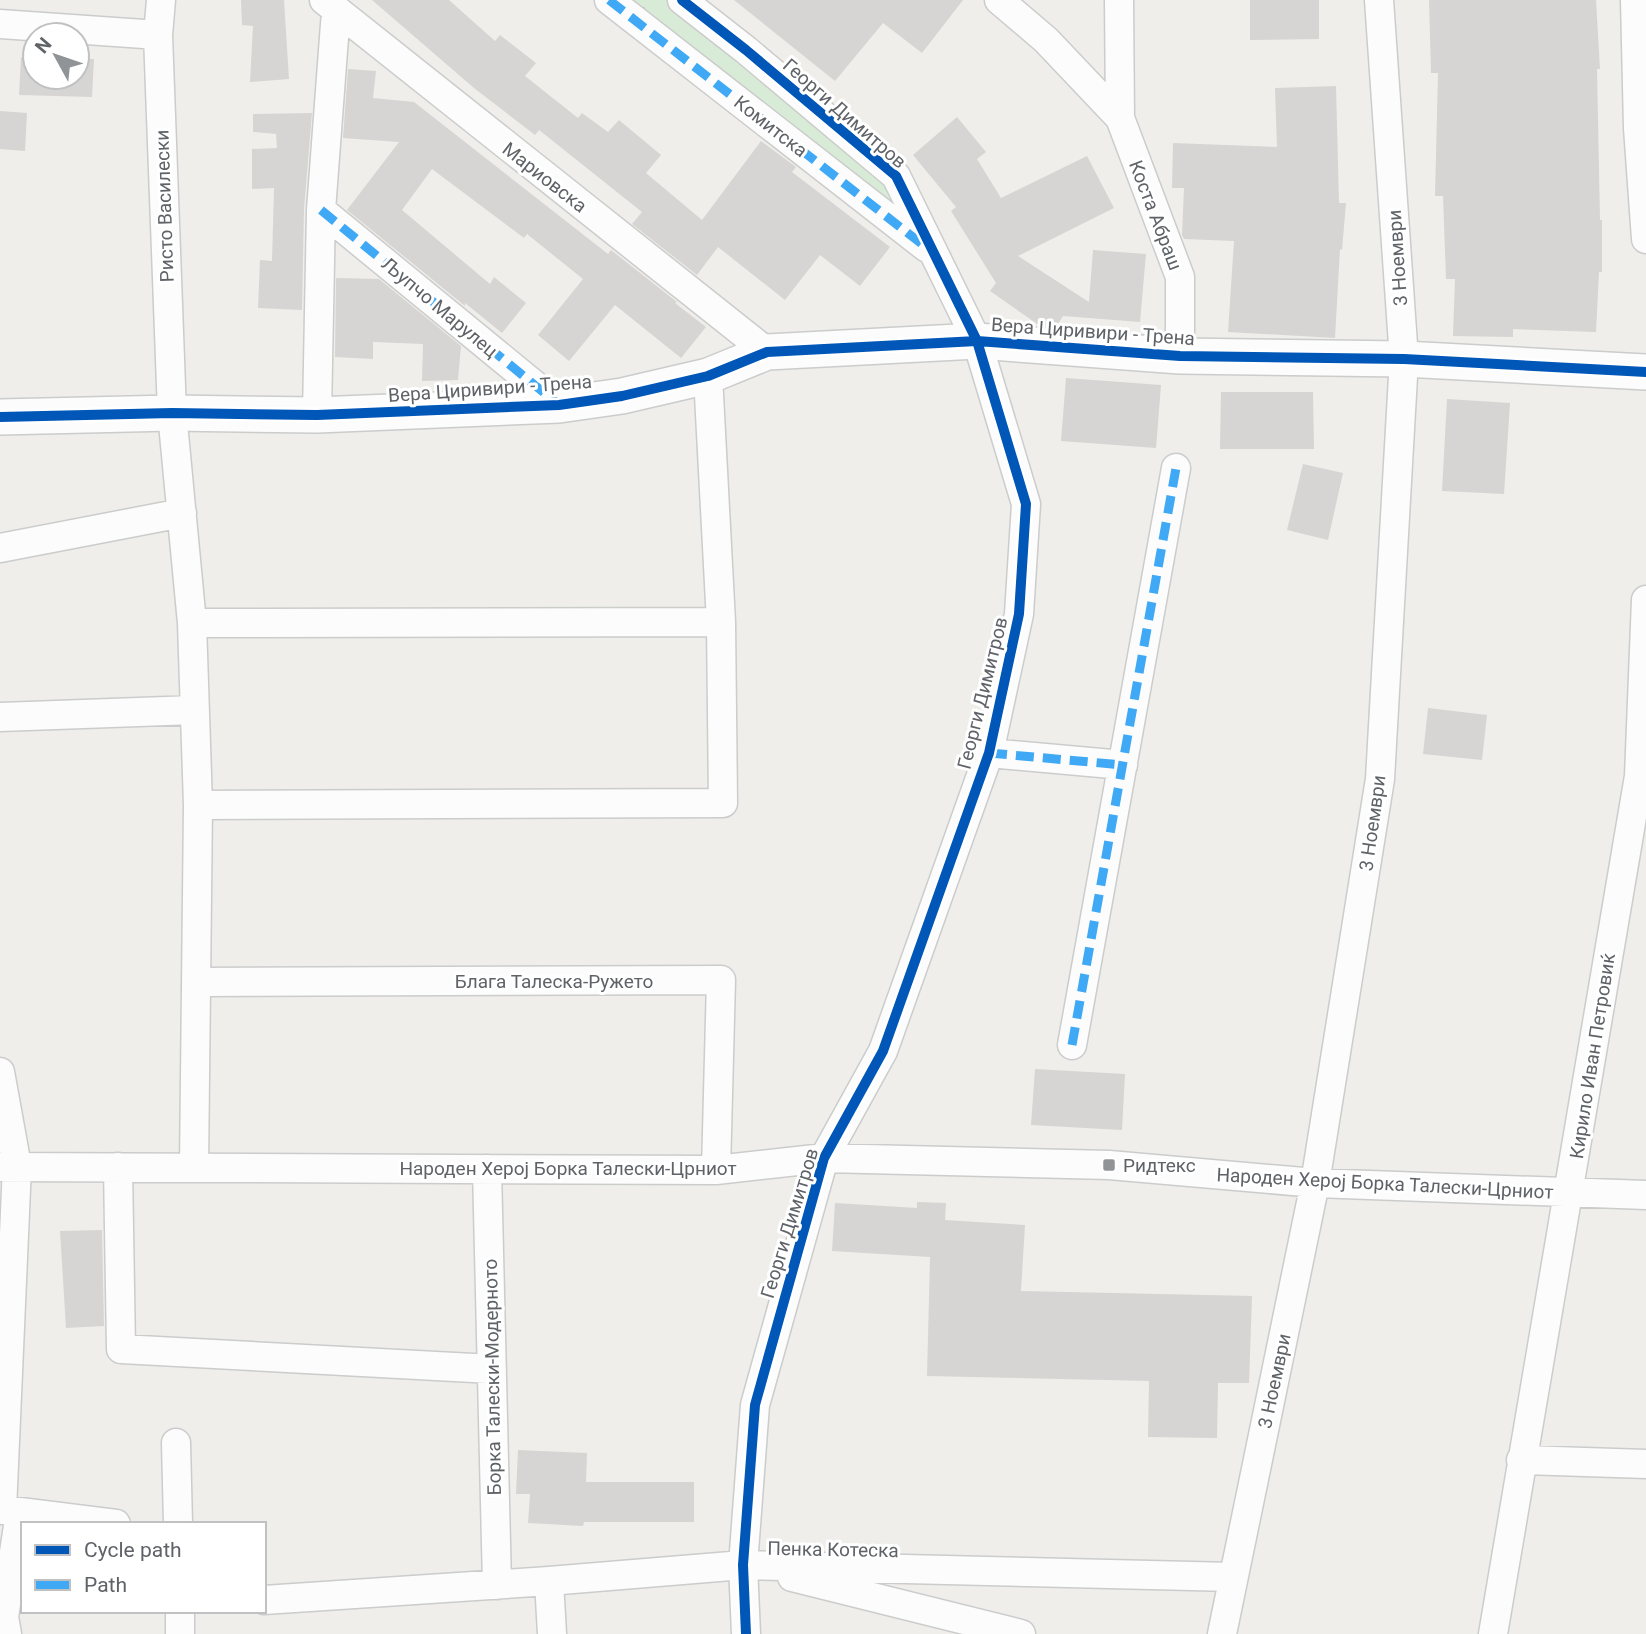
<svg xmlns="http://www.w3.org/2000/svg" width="1646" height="1634" viewBox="0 0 1646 1634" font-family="Roboto,sans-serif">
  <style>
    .grass { fill: url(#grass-tufts) }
    .building { fill: #d6d5d3 }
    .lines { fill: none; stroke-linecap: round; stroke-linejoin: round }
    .minor-casing { stroke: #cbcccc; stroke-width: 31 }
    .tertiary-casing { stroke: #cbcccc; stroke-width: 38 }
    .minor { stroke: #fdfcfc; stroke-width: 28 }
    .tertiary { stroke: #fdfcfc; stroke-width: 35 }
    .quiet { stroke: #3fa9f5; stroke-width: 9; stroke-dasharray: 18 9; stroke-linecap: butt }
    .cycleway-casing { stroke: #fff; stroke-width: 15 }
    .cycleway { stroke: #0057b8; stroke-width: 10 }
    .poi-dot { fill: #919496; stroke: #fff; stroke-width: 2.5 }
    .labels { text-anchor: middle; stroke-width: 6; stroke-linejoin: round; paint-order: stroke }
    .street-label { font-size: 19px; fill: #5f6368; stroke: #fff }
    .poi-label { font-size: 19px; fill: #5f6368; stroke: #fff; text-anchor: start }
  </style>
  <defs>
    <pattern id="grass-tufts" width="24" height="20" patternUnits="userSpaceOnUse" patternTransform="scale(1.75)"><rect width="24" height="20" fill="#d8ebd6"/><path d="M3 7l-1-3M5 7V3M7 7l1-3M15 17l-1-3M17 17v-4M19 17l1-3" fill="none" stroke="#b2c2b1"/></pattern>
  </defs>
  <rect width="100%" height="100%" fill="#efeeea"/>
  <path class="grass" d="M609 0H682L896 176 933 253Z"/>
  <path class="building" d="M241 0H284L289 79 250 82 253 26 242 25Z
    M372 0H449L495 41 500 35 536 63 525 76 578 118 582 113 608 132 619 120 661 155 646 173 702 220 761 141 796 167 792 172 890 247 860 286 820 255 785 300 718 247 697 275 632 224 642 212 539 130 535 135 474 88Z
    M734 0H963L922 53 883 23 835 81Z
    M1250 0H1319V39L1250 40Z
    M1429 0H1596L1600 69H1597L1600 220H1602V272H1599L1596 332 1513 329V337L1453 336 1455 279H1446L1443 196H1435L1438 73H1431Z
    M21 57H35V77H77V59H94L92 97 19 95Z
    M348 69 376 71 373 98 414 102 608 254 611 250 677 302 675 303 706 327 681 358 615 305 569 361 538 335 583 279 527 234 524 238 432 169 402 210 490 284 494 277 526 303 502 333 465 303V306L347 210 399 142 343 138Z
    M1336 86 1339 203H1346L1342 250 1340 249 1335 338 1228 332 1234 241 1184 239 1182 235 1184 188H1172L1173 143 1277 147 1275 88Z
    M0 111 27 113 25 151 0 149Z
    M312 113 304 209 302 310 258 308 260 260 272 261 274 188 252 189V149L277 148 276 134 253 132V114Z
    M957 117 986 152 977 159 1001 198 1087 156 1114 208 1018 256 1089 302 1093 250 1146 254 1140 322 1063 316 1056 327 1040 326 990 291 996 283 951 211 956 207 913 155Z
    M336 278 379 279 461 346 458 380 422 381 423 344 373 342V359L335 357Z
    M1066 378 1161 385 1156 448 1061 441Z
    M1221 392H1313L1314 449H1220Z
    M1447 399 1510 403 1504 494 1442 491Z
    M1303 464 1343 473 1328 540 1287 530Z
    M1428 708 1487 715 1482 760 1423 754Z
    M1035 1069 1125 1074 1122 1130 1031 1125Z
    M917 1202 946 1203 945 1220 1025 1225 1021 1291 1252 1296 1249 1383H1218L1217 1438 1148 1437 1149 1381 927 1376 930 1257 832 1251 835 1203 917 1208Z
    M102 1230 104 1326 66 1328 60 1231Z
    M518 1450 587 1453 586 1482H694V1522H584L583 1526 528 1523 530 1494H516Z"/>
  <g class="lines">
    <g class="minor-casing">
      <path id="minor" d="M161 0 158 35 172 413 192 623 198 805 194 1167
        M324 0 767 352
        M609 0 927 248
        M682 0 746 50 896 176 977 341 1026 504 1019 614 989 753 883 1051 824 1158 755 1405 743 1565 746 1634
        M999 0 1046 40 1120 118
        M1119 0 1120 118 1180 277V356
        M1635 0 1638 128 1646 239
        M0 24 158 35
        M321 210 559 405
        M317 415 321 210 336 11
        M0 548 182 513
        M192 623 721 622
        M0 717 194 710
        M989 753 1123 765
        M198 805 723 803 721 622 708 376
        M197 982 721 980 716 1170
        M1072 1045 1176 468
        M0 1072 17 1166 2 1510
        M0 1167 716 1170 824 1158 1109 1165 1315 1183 1646 1195
        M118 1167 121 1349 492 1369
        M487 1169 497 1585
        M176 1443 178 1524
        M1521 1460 1646 1464
        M4 1510 116 1524
        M792 1577 1021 1634
        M549 1581 552 1634
        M264 1600 549 1581 743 1565 1233 1577
        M180 1611V1634
        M7 1634 4 1617 20 1513
        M1222 1634 1315 1183 1380 779 1404 359 1379 0
        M1493 1634 1639 776 1646 600"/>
    </g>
    <g class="tertiary-casing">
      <path id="tertiary" d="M0 417 172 413 317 415 559 405 622 396 708 376 767 352 977 341 1180 356 1404 359 1646 372"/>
    </g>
    <use href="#minor" class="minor"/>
    <use href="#tertiary" class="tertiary"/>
    <path class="quiet" d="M609 0 927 248
      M321 210 559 405
      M989 753 1123 765
      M1072 1045 1176 468"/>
    <g class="cycleway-casing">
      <path id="cycleway" d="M682 0 746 50 896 176 977 341 1026 504 1019 614 989 753 883 1051 824 1158 755 1405 743 1565 746 1634
        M0 417 172 413 317 415 559 405 622 396 708 376 767 352 977 341 1180 356 1404 359 1646 372"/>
    </g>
    <use href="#cycleway" class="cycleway"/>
  </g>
  <rect class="poi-dot" x="1102" y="1158" width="14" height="14" rx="3.5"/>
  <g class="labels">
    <g class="street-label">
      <text transform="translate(845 113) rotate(41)" y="7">Георги Димитров</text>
      <text transform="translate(771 126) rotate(38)" y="7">Комитска</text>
      <text transform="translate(545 177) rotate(38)" y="7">Мариовска</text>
      <text transform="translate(164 206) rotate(-92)" y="7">Ристо Василески</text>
      <text transform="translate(1156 215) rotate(69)" y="7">Коста Абраш</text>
      <text transform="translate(1397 258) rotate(-94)" y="7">3 Ноември</text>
      <text transform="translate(440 307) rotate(40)" y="7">Љупчо Марулец</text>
      <text transform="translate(1093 331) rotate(4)" y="7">Вера Циривири - Трена</text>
      <text transform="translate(490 388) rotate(-4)" y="7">Вера Циривири - Трена</text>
      <text transform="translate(982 693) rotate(-76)" y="7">Георги Димитров</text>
      <text transform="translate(1372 823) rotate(-82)" y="7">3 Ноември</text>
      <text x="554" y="988">Блага Талеска-Ружето</text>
      <text transform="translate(1592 1056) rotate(-81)" y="7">Кирило Иван Петровиќ</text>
      <text x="568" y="1175">Народен Херој Борка Талески-Црниот</text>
      <text transform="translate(1385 1183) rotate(3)" y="7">Народен Херој Борка Талески-Црниот</text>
      <text transform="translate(789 1223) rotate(-73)" y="7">Георги Димитров</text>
      <text transform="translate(492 1377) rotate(-91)" y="7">Борка Талески-Модерното</text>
      <text transform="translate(1274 1381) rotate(-78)" y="7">3 Ноември</text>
      <text transform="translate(833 1549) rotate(1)" y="7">Пенка Котеска</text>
    </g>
    <g class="poi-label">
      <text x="1123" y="1172">Ридтекс</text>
    </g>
  </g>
  <rect x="21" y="1522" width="245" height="91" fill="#ffffff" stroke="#bfc1c3" stroke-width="2"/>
  <rect x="35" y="1545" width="35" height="10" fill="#0057b8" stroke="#bfc1c3" stroke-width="2"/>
  <text x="84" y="1557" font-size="21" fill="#5f6368">Cycle path</text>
  <rect x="35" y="1580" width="35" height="10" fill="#3fa9f5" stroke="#bfc1c3" stroke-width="2"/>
  <text x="84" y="1592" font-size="21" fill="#5f6368">Path</text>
  <g transform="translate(56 56) rotate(310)"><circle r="33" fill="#ffffff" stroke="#bfc1c3" stroke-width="2"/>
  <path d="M0-5L12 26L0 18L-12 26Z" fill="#919496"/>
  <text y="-10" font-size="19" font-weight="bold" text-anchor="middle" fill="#5f6368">N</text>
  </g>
</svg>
